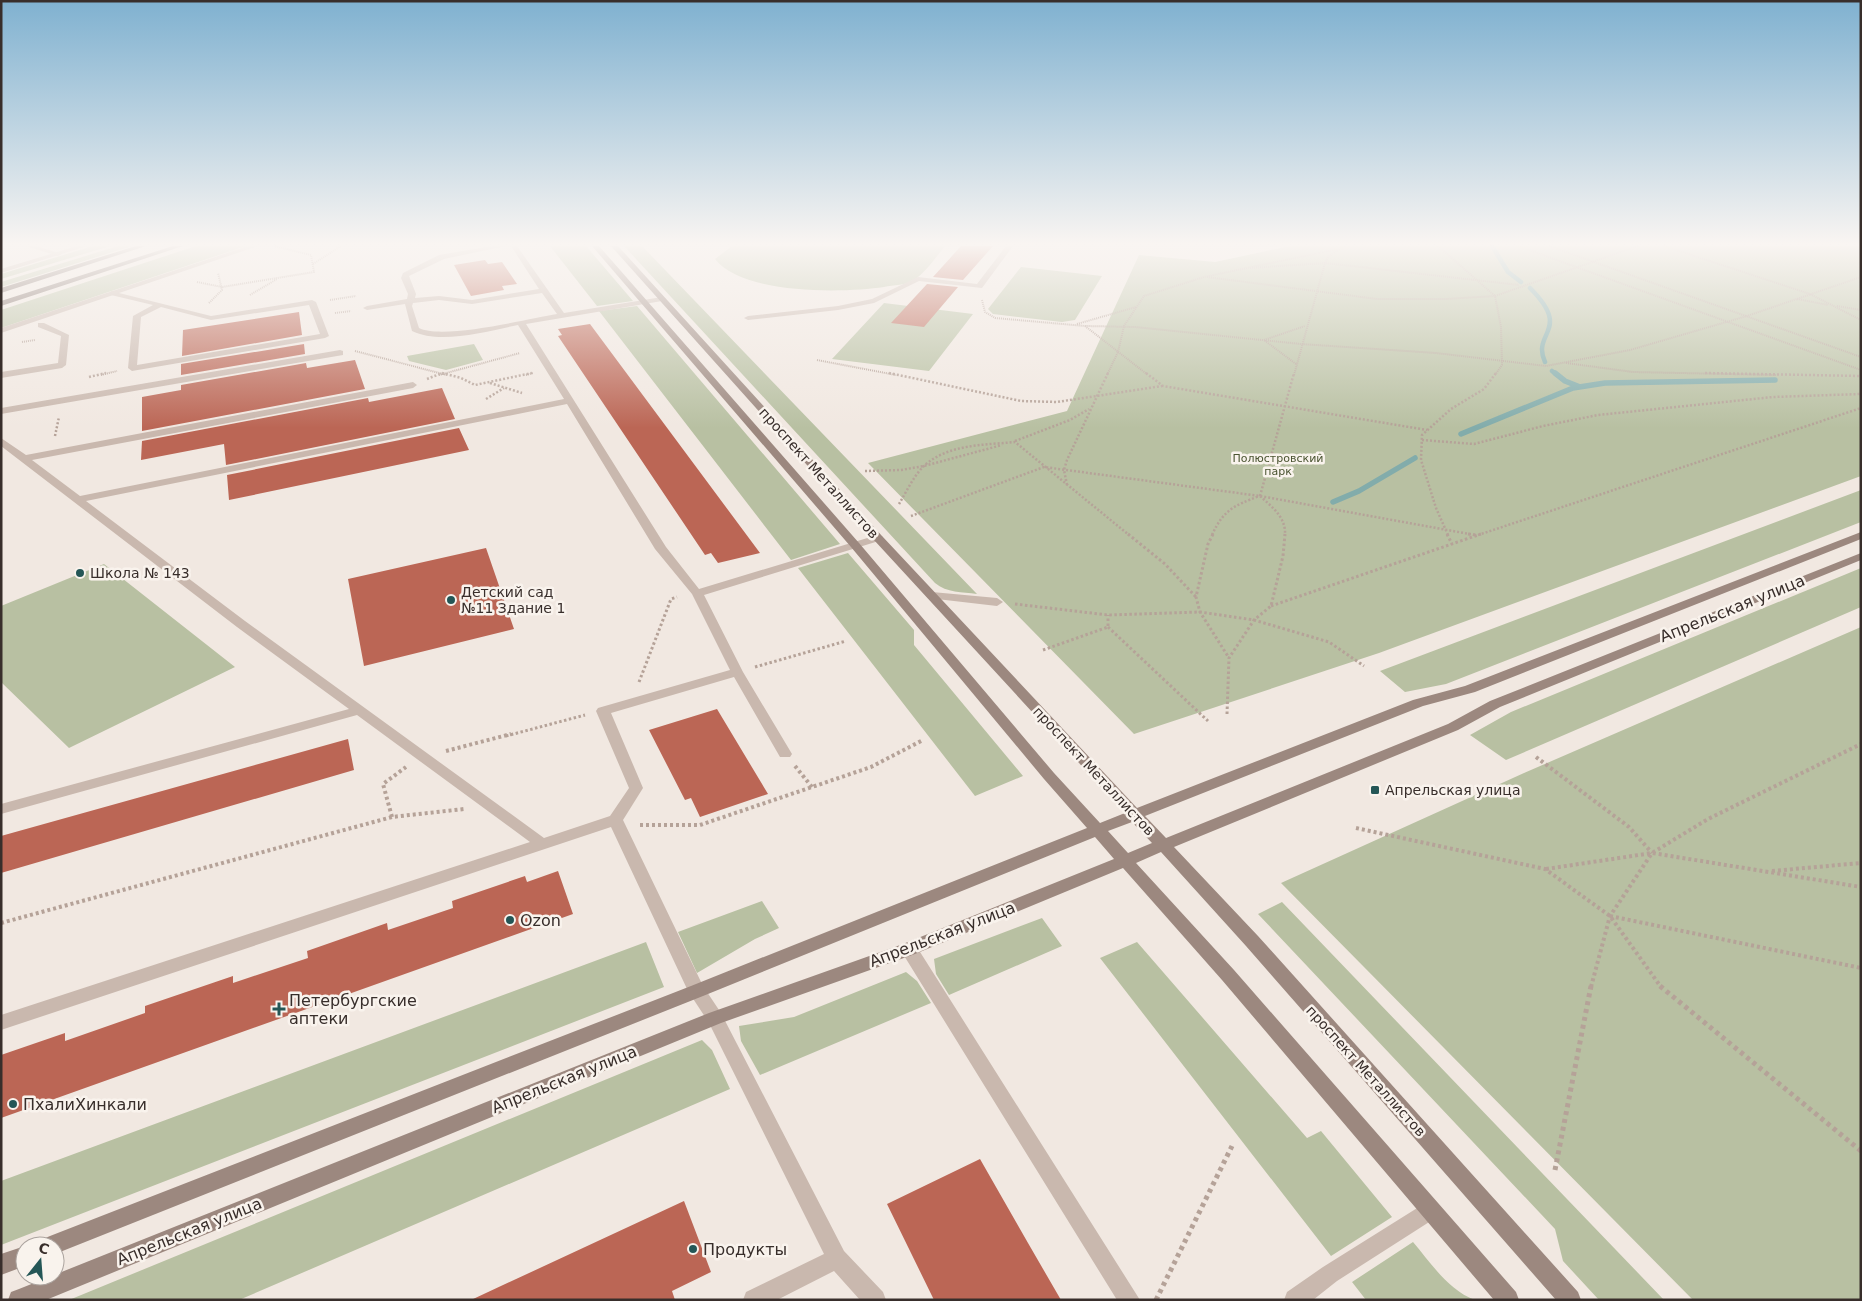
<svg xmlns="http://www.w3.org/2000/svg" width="1862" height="1301" viewBox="0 0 1862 1301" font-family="'DejaVu Sans',sans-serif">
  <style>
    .green { fill: #b8c0a2 }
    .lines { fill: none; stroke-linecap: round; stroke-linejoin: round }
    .stream-far1 { stroke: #82acab; stroke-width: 4.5 }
    .stream { stroke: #82acab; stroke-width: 5.5 }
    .building { fill: #b65 }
    .path-far4 { stroke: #b5a298; stroke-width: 2; stroke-dasharray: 1 1; stroke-linecap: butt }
    .path-far3 { stroke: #b5a298; stroke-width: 2.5; stroke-dasharray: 2 2; stroke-linecap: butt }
    .path-far2 { stroke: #b5a298; stroke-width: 3; stroke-dasharray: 2.5 2.5; stroke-linecap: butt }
    .path-far1 { stroke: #b5a298; stroke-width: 4; stroke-dasharray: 3 3; stroke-linecap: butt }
    .path { stroke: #b5a298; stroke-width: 5; stroke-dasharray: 4 4; stroke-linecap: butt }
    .lane { fill: #c9b8ae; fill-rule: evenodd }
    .street { fill: #c9b8ae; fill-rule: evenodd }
    .secondary { fill: #9c887f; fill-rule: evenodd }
    .primary { fill: #78655e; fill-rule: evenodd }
    .poi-dot { fill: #245656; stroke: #f9f3ed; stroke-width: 2 }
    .labels { text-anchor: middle; stroke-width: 5; stroke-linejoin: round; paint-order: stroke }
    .far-park-label { font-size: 11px; fill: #4a5431; stroke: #f9f3ed }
    .street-label { font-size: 14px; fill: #382e2b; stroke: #f9f3ed }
    .poi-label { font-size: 14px; fill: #382e2b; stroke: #f9f3ed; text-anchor: start }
    .near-street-label { font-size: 16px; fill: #382e2b; stroke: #f9f3ed }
    .near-poi-label { font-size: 16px; fill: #382e2b; stroke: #f9f3ed; text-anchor: start }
  </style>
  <rect width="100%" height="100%" fill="#f1e8e1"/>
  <path class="green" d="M93 246H110L1 279V274Z
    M118 246H132L1 287V282Z
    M196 246H246L1 328V310Z
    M550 246H586L633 301 597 306Z
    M624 246H642L977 594C962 592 947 593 935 583Z
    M732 246H945C936 257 926 272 914 280 907 285 893 285 884 287 843 293 743 295 715 259Z
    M1290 246H1861V476L1379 653 1134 734 868 463 1067 411 1139 255 1215 262Z
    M1021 267 1102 276 1075 320 1062 322 993 314 988 309Z
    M884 303 973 314 929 371 832 359Z
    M637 306 840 544 791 560 599 311Z
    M474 344 483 360 446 370 409 361 407 356Z
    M1861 490V522L1446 684 1405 692 1380 671Z
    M848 553 914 630V645L1023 776 975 796 798 568Z
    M104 564 235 667 69 748 1 682V606Z
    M1861 568V607L1506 760 1470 735 1511 712Z
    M1861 627V1300H1693L1281 883 1524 773Z
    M762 901 779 928 755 939 697 973 678 932Z
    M1282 902 1664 1300H1599L1563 1261 1555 1229 1258 914Z
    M1042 918 1062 946 949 995 936 974 934 959Z
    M646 942 664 987 1 1245V1181Z
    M1137 942 1307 1138 1321 1131 1392 1217 1331 1256 1100 958Z
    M906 972 917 981 931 1003 760 1075 741 1041 739 1026 794 1017Z
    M702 1040 712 1050 730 1089 239 1300H69Z
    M1413 1242C1431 1263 1448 1290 1475 1300H1366L1352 1282Z"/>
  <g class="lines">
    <path class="stream-far1" d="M1492 246 1508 272 1521 282
      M1530 288C1573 331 1531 332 1545 362
      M1552 371 1557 375"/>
    <path class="stream" d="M1555 373 1565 381 1580 387
      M1461 434 1573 388 1605 383 1775 380
      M1333 502 1359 491 1415 458"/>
  </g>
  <path class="building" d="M961 246H993L963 280 933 277Z
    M485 260 488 264 502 262 517 284 502 286 504 290 471 296 454 265Z
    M927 284 958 287 924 327 891 323Z
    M299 312 302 335 182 356 183 330Z
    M590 324 760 553 718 563 711 553 705 555 558 336 562 335 558 329Z
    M304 344 305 354 181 375V364Z
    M355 360 365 389 142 431V397L181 390V385L306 363 307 368Z
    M442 388 455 419 226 465 224 444 141 460 142 441 368 398 369 402Z
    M459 428 469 450 229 500 227 475Z
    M486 548 514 629 364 666 348 579Z
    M717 709 768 794 700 817 691 798 685 800 649 730Z
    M348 739 354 770 1 873V836Z
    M558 871 573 914 1 1118V1055L65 1033V1041L145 1013V1006L233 976V983L308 958 307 951 387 923 388 930 453 908 452 901 525 876 527 882Z
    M980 1159 1028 1243 1061 1300H934L887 1204Z
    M684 1201 711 1272 672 1291 675 1300H471Z"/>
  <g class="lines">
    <path class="path-far4" d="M1438 246 1495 296
      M1518 246 1861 370
      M1549 246 1861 357
      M1664 246 1810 294 1861 320
      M313 264 341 246
      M1250 268 1325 263 1519 285
      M1207 277 1377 299H1446L1495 296
      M197 282 222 287 314 272 311 255 274 246
      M250 295 277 279
      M1797 299 1828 305
      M330 300 356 296
      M982 300 985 312 995 318 1085 326 1135 327 1301 344 1436 353 1546 366 1630 350 1747 316 1861 277
      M209 303 222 290 218 273
      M1837 306 1861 310
      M335 313 351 311
      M1077 324 1136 307
      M1085 326 1148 375
      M22 342 35 340
      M355 351 447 375
      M817 360 896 375
      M1566 363 1633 372 1776 375
      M1296 364 1264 340 1305 326
      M101 375 117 371
      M439 375 520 353
      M526 375 533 373
      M1107 375 1118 352 1124 326 1144 296 1204 277 1338 249
      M1294 375 1325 263 1329 256 1345 246
      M1495 375 1502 365 1501 327 1495 296 1638 246"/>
    <path class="path-far3" d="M442 373 461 378 475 385 532 373
      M889 373 1021 401 1057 402 1162 386
      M1146 373 1163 386 1427 430
      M1705 373 1861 376
      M89 377 106 373
      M427 379 442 373
      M490 383 522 393
      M486 399 504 388
      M55 436 59 417
      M1422 440 1474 444 1543 426 1598 415 1773 397 1861 394
      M1015 441 1070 420 1089 409
      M865 471 901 470 924 466 1002 445
      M1067 485 1064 470 1067 460 1108 373
      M1260 496 1294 373
      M1260 496C1272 507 1286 517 1285 535
      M899 504C907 491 914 475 925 465 949 444 985 445 1015 442L1129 535
      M911 516 1044 467 1260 496 1475 535
      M1212 535C1224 509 1234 506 1259 496
      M1448 535 1436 508 1421 460 1422 435 1451 409 1484 389 1496 373
      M1478 535 1861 408"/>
    <path class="path-far2" d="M1128 534 1165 564 1196 597
      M1213 534 1208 544 1196 597 1200 612 1229 658
      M1447 534 1452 544
      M1468 534 1476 535
      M1015 604 1108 615 1200 612 1254 620 1329 642 1364 666
      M1271 606 1481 534
      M1108 627 1208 721
      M1043 650 1108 627V615
      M755 667 846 641
      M639 682 671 599 677 597
      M1227 714 1229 658 1254 620 1271 606 1283 556 1285 534
      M506 736 585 715"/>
    <path class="path-far1" d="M446 751 511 734
      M1536 757 1629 827 1652 853
      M795 766 812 787
      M392 817 383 784 406 767
      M640 825H700L871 767 923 740
      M1356 828 1545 869 1610 916 1661 987
      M1546 869 1652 853 1861 887
      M1772 871 1861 863
      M1610 916 1861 968
      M1 923 392 817 464 809
      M1591 987 1610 916 1652 853 1708 819 1861 744"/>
    <path class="path" d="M1660 986 1861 1151
      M1555 1170 1591 986
      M1156 1300 1232 1146"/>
    <path class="lane" d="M26 246H36L62 254 58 256Z
      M492 246H506L444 259 409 276 416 294 415 298 439 296 472 300 539 289 511 246H517L564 313 662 297 666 299 662 301 526 324 666 547 699 589 874 536H882L883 538 882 540 704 595 743 672 792 754 790 757H780L734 677 611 713 643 788 623 820 703 986 721 1013 844 1251 883 1292 886 1300H860L834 1271 777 1300H743L746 1292 824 1254 709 1023 688 991 611 827 1 1030V1015L530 842 357 715 1 814V804L349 709 237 627 1 446V438L26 455 413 382 417 385 413 388 32 460 80 496 564 399 518 325C487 331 441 345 412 331L405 304 367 310 363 308 367 306 407 299 408 294 401 278 403 273 439 255ZM542 293 557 314C527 319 443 340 419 328L412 306 413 303 439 300 472 304ZM567 404 655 549 692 594 730 670 598 708 596 711 629 788 610 816 544 838 245 621 86 501Z
      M1006 246H1013L982 288 919 281 874 303 838 310 748 320 744 318 748 316 838 306 872 299 918 277 977 284Z
      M111 291 211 316 312 300 316 302 329 336 325 338 132 371 128 368 133 316 153 305 111 295ZM309 305 320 334 137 365 141 317 161 307 211 320Z
      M38 323H44L69 335 66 365 62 368 1 378V372L58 363 61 336 38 327Z
      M340 350 343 351V355L1 414V408Z
      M932 592 997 598 1003 602 997 606 928 598 926 596 928 594Z
      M909 942 915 944 1140 1300H1117L903 954 901 949 903 944Z
      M1430 1200 1437 1203 1440 1210 1437 1217 1337 1281 1313 1300H1284L1287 1292 1323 1267Z"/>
    <path class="street" d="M77 246H87L1 273V269Z
      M248 246H258L1 333V328Z"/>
    <path class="secondary" d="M592 246H599L859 543 1054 773 1100 823 1125 813 874 540 611 246H618L882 536 1137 808 1413 700 1465 686 1861 532V539L1475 692 1423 706 1145 816 1166 838 1448 724 1490 701 1861 553V560L1500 707 1458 730 1174 847 1258 936 1578 1292 1581 1300H1556L1246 946 1161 852 1136 863 1234 970 1516 1292 1519 1300H1494L1222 980 1123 868 915 954 721 1023 46 1300H8L11 1292 19 1289 709 1013 903 944 1114 859 1095 837 703 996 55 1254V1246H40L43 1239 50 1236 691 986 1087 828 1044 779 851 547ZM1132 822 1152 843 1128 853 1108 831Z
      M25 1246V1266L1 1275V1254Z"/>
    <path class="primary" d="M136 246H146L1 293V288Z
      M173 246H183L1 306V301Z"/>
  </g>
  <linearGradient id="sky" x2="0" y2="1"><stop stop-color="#7fb1d0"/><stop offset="0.57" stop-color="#f9f5f2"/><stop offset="1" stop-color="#f9f5f2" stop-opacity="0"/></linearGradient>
  <rect width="1862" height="428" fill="url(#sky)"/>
  <g class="poi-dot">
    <circle cx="80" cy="573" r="5"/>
    <circle cx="451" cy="600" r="5"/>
    <rect x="1370" y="785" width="10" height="10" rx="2.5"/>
    <circle cx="510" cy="920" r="5"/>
    <path d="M276.5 1001.5h5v5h5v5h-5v5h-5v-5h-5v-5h5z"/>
    <circle cx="13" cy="1104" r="5"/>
    <circle cx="693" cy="1249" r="5"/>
  </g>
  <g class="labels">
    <g class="far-park-label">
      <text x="1278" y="462">Полюстровский<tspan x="1278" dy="13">парк</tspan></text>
    </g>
    <g class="street-label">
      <text transform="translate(819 473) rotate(48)" y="5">проспект Металлистов</text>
      <text transform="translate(1094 771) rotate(47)" y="5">проспект Металлистов</text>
      <text transform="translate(1366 1071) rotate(48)" y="5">проспект Металлистов</text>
    </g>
    <g class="poi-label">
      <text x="90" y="578">Школа № 143</text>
      <text x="461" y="597">Детский сад<tspan x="461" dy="16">№11 Здание 1</tspan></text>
      <text x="1385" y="795">Апрельская улица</text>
    </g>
    <g class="near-street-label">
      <text transform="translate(1732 608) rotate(-22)" y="6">Апрельская улица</text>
      <text transform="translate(942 934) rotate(-21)" y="6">Апрельская улица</text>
      <text transform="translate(564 1079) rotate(-22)" y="6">Апрельская улица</text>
      <text transform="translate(189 1231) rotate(-22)" y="6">Апрельская улица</text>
    </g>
    <g class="near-poi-label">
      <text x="520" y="926">Ozon</text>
      <text x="289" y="1006">Петербургские<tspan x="289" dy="18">аптеки</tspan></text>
      <text x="23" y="1110">ПхалиХинкали</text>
      <text x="703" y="1255">Продукты</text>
    </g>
  </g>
  <rect width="1862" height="1301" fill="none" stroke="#382e2b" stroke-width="5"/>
  <g transform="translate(40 1261) rotate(17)"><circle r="24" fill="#f9f3ed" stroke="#aca49f"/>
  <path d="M0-4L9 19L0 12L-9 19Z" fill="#245656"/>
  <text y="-8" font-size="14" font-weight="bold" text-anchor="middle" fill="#382e2b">С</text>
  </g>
</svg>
